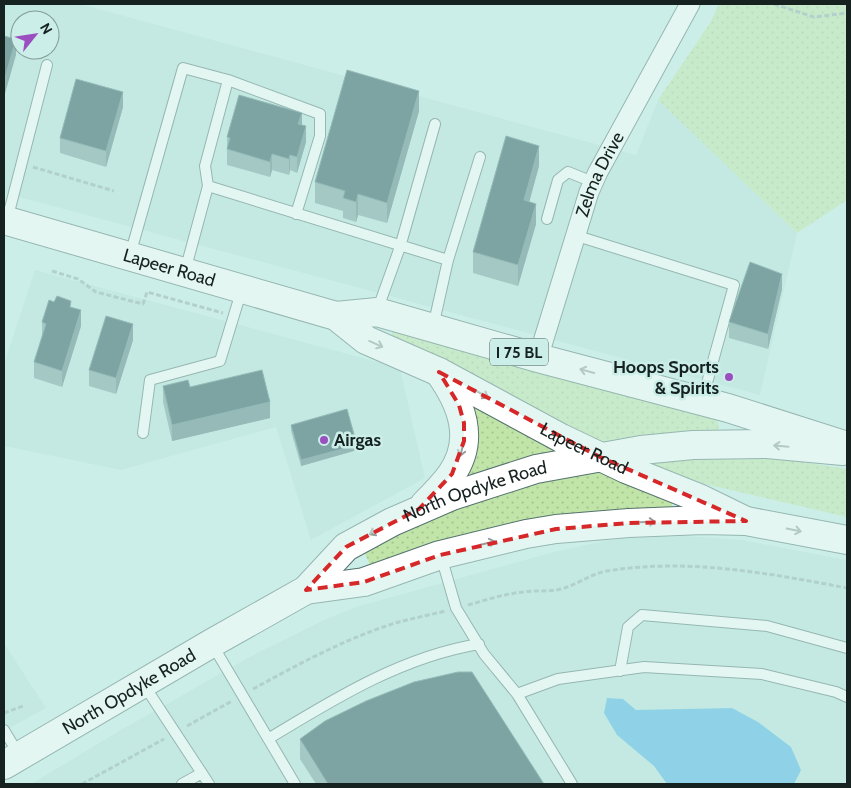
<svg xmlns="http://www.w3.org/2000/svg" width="851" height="788" viewBox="0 0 851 788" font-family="Cabin,sans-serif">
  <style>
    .built { fill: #b9e3dc; fill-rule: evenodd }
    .grass { fill: url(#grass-dots) }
    .water { fill: #46b0e8 }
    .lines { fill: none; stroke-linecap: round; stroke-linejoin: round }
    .service-casing { stroke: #55736f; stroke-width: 12 }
    .minor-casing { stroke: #55736f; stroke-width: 21 }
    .secondary-casing { stroke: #55736f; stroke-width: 30 }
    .primary-casing { stroke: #55736f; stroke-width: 30 }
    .path { stroke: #93aeaa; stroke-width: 3; stroke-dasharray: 5 2.5; stroke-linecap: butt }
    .service { stroke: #fff; stroke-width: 10 }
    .minor { stroke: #fff; stroke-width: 19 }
    .secondary { stroke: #fff; stroke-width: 28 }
    .primary { stroke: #fff; stroke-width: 28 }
    .wall { fill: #749c9c }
    .shaded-wall { fill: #527b7e }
    .building { fill: #1d4a51; stroke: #527b7e }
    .oneway { stroke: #969c9b }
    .marked { fill: none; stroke: #d62828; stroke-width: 4; stroke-dasharray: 10 6; stroke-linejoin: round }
    .poi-dot { fill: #9a4ec0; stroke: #cceee8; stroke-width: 2 }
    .labels { text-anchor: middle; stroke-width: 5; stroke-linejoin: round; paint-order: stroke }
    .shield { fill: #cceee8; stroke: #4d5f5c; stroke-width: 1 }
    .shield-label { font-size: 16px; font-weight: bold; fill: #162220 }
    .street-label { font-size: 18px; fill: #162220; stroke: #cceee8 }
    .poi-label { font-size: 18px; font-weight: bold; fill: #162220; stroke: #cceee8; text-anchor: end }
  </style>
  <defs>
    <pattern id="grass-dots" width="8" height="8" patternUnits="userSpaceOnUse" patternTransform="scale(1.25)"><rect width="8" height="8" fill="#c1e5a8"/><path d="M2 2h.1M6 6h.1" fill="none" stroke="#a5c490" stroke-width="1.8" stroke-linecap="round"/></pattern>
  </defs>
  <rect width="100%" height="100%" fill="#cceee8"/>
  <path class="built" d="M4 4H80L636 155 658 100 797 233 760 395 4 193ZM20 20H50V50H20Z
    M35 270 400 368 425 478 311 540 276 427 121 470 4 446V364Z
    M684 536 742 540 847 560V784H31L119 731 257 653 326 619 359 606 554 552 604 541 632 538Z
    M4 643 46 708 4 731Z"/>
  <path class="grass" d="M719 4H847V200L797 233 658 100 710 23Z
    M398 328 712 414 717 420 719 427 716 432 597 444 395 342 392 336 393 331Z
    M467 401 561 450 457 483Z
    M694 455 777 458 847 469V517L709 485 649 466 648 462Z
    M594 467 673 499 671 510 432 544 370 565 364 551 425 521 490 496Z"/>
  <path class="water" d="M607 698 623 699 636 710 732 708 758 722 791 747 801 770 794 784H667L654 766 617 735 604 713Z"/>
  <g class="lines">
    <g class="service-casing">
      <path id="service" d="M228 80 320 114V136L296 214
        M208 186 448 260 433 327
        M547 219 558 180 568 172 593 182
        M7 220 47 65
        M574 235 734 285 702 401
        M130 255 183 68 228 80 205 166 208 186 185 271
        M448 260 480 157
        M377 311 400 247 435 124
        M143 433 150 380 220 361 242 289
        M441 556 456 608 484 654 517 694 558 679 644 667 762 674 836 692 847 697
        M212 644 295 784
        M620 671 628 627 642 615 767 626 847 648
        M144 685 209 784
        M517 694 572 784
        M4 730 19 755
        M268 739C334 699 401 657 479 644
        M182 784 202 773"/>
    </g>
    <g class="minor-casing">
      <g id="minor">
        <path id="s1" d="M538 358 589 192 598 172 690 4"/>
      </g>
    </g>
    <g class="secondary-casing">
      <g id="secondary">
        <path d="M425 504C434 495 443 486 451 475 476 440 462 404 439 372"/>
        <path d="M306 590 364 582 440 555 526 534 556 529 629 523 703 520 746 521"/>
        <path id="s2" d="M4 765 212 643 306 590 346 547 392 522 452 496 536 469 641 450 693 445 767 444 843 451"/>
      </g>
    </g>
    <g class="primary-casing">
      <g id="primary">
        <path id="s3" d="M4 220 336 316 366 340 439 372 561 438 626 469 701 499 746 521 847 540"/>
        <path d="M336 316 377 312 538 358 728 408 847 446"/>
      </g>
    </g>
    <path class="path" d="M774 4 814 17 847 13
      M33 167 114 191
      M52 271 78 279 96 292 143 304 147 292 223 313
      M468 605C486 600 504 594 523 592 536 590 549 592 561 589 577 585 590 574 607 571 687 558 768 573 847 588
      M253 689C297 665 341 641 389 625 407 619 426 616 445 611
      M4 713 23 706
      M187 726 232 701
      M82 784 164 739"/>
    <use href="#service" class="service"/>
    <use href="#minor" class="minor"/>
    <use href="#secondary" class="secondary"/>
    <use href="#primary" class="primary"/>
  </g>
  <path class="wall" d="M123 107 106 167 60 153V138Z
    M419 111 387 223 358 215 356 222 343 218V211L315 203V182Z
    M302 125 306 142 297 173 290 170 289 175 272 170 270 177 227 165V137Z
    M539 166 529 202 536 224 518 286 473 273V252Z
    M782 289 768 349 729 338V322Z
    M71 307 81 326 62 387 34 378V362L42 338V322Z
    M133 340 116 394 89 386V370Z
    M163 386 190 387 270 418 172 441 163 402Z
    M291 425 357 450 301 466 291 431Z
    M300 739 544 784H316L300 759Z"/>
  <path class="shaded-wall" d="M16 39V55L4 97V81Z
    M419 91V111L387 223V203Z
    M123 92V107L106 167V151Z
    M302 113V129L298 124Z
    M306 126V142L297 173V157Z
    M539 146V166L524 221V200Z
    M272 154V170L270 177V162Z
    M290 155V170L289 175V159Z
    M358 194V215L356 222V202Z
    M536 204V224L518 286V265Z
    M782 274V289L768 349V334Z
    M81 310V326L62 387V371Z
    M133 324V340L116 394V378Z
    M270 402V418L172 441V425Z
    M357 445V450L301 466V460Z"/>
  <path class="building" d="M4 36 16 39 4 81Z
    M347 70 419 91 387 203 358 194 356 202 343 198 345 191 315 182Z
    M76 79 123 92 106 151 60 138Z
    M239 95 302 113 298 124 306 126 297 157 290 155 289 159 272 154 270 162 227 149 230 138 227 137Z
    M506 136 539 146 524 200 536 204 518 265 473 252Z
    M750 262 782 274 768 334 729 322Z
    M57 296 71 301 70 307 81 310 62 371 34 362 46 324 42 322 49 300 54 302Z
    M106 316 133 324 116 378 89 370Z
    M262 370 270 402 172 425 163 386 188 380 190 387Z
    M347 409 357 445 301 460 291 425Z
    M458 672H472L544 784H328L300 739 325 721 366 701 414 682Z"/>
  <defs><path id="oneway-shaft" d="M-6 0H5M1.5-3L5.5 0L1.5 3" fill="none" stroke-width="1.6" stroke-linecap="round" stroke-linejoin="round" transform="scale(1.25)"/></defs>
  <g class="oneway">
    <use href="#oneway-shaft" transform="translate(376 344) rotate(24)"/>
    <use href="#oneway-shaft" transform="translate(587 371) rotate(-165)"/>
    <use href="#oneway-shaft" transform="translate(482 394) rotate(29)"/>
    <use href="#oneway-shaft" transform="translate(781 446) rotate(-175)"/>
    <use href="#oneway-shaft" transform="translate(462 449) rotate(104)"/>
    <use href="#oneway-shaft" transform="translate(648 522) rotate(-2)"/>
    <use href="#oneway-shaft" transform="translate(794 530) rotate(11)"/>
    <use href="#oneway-shaft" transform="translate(376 531) rotate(152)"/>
    <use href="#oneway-shaft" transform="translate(488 543) rotate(-14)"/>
  </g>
  <path d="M0 0H851V788H0ZM439 372 600 457 746 521 629 523 556 529 440 555 364 582 306 590 346 547 419 509 452 474 464 441V423L459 405Z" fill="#cceee8" fill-opacity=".55" fill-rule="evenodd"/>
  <path class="marked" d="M439 372 600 457 746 521 629 523 556 529 440 555 364 582 306 590 346 547 419 509 452 474 464 441V423L459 405Z"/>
  <g class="poi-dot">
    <circle cx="729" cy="377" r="5"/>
    <circle cx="324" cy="440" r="5"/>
  </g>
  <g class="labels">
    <rect class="shield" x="490" y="338.5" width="58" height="27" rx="4"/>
    <g class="shield-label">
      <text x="519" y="358">I 75 BL</text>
    </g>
    <g class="street-label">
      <text dy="6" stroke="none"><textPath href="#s1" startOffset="194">Zelma Drive</textPath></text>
      <text dy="6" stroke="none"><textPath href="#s3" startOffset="172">Lapeer Road</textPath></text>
      <text dy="6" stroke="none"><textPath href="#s3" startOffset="628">Lapeer Road</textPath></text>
      <text dy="6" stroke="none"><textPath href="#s2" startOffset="549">North Opdyke Road</textPath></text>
      <text dy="6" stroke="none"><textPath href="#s2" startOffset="145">North Opdyke Road</textPath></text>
    </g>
    <g class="poi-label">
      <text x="719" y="373">Hoops Sports<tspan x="719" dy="21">&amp; Spirits</tspan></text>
      <text x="334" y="446" text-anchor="start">Airgas</text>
    </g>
  </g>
  <rect width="851" height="788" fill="none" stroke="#162220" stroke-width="10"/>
  <g transform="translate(35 35) rotate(60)"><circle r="24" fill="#cceee8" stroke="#839c98"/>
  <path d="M0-4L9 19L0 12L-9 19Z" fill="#9a4ec0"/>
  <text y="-8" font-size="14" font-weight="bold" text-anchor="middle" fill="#162220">N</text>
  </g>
</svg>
